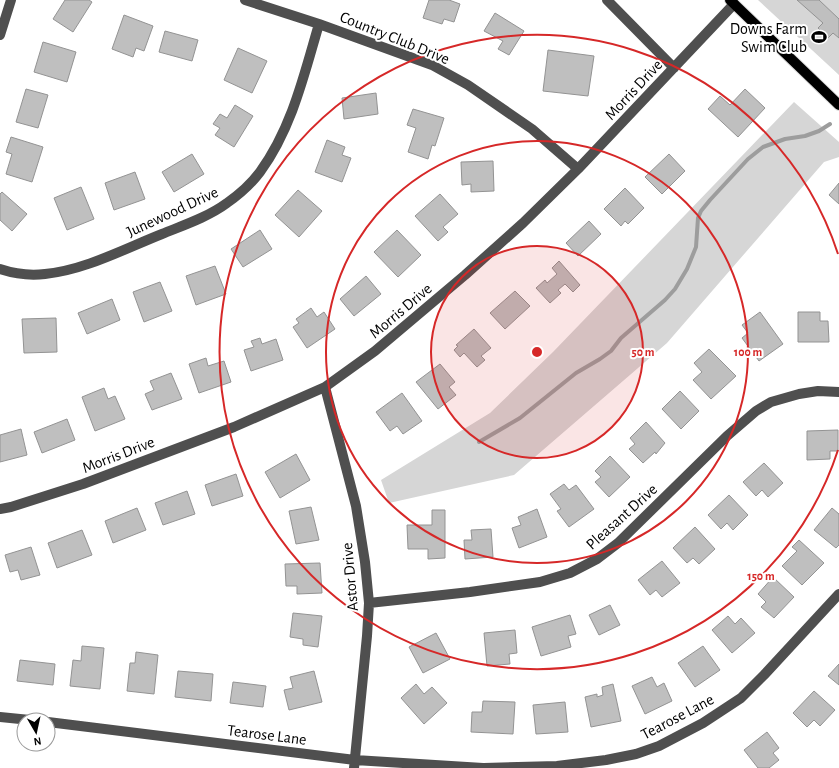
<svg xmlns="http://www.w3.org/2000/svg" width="839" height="768" viewBox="0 0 839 768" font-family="'Alegreya Sans',sans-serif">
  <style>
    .green { fill: #d6d6d6 }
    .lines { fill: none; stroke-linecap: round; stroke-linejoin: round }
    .stream { stroke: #9d9d9d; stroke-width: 4 }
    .building { fill: #bfbfbf; stroke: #939393 }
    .major-casing { stroke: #dbdbdb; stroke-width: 12 }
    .minor { stroke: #4f4f4f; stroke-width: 10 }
    .major { stroke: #000; stroke-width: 10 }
    .ring { fill: none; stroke: #d62828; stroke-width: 2 }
    .labels { text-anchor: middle; stroke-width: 4; stroke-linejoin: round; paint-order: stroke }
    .poi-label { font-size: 16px; fill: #000; stroke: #fff; text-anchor: end }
    .street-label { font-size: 16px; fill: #000; stroke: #fff }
    .centre { fill: #d62828; stroke: #fff; stroke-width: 2 }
    .ring-label { font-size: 12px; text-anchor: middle; font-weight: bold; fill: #d62828; stroke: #fff; stroke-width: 4; stroke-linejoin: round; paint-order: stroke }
  </style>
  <rect width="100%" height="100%" fill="#fff"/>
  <path class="green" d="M758 0H839V75Z
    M794 102 839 142V157L824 162 667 343 514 475 389 503 381 480 490 413 553 352Z"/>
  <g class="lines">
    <path class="stream" d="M479 442 520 418 576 373 600 359 611 351 621 338 665 300 675 289 687 269 696 247 698 218 701 211 710 200 748 159 763 147 785 139 805 136 819 131 830 124"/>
  </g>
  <path class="building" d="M65 0H89L92 2 73 32 53 19Z
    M429 0H449L460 4 454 22 444 19 442 24 423 18Z
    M797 0H819L839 19V38L833 33 828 38 818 28 823 23Z
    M495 13 524 31 509 55 498 49 503 41 484 31Z
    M124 15 153 26 144 51 136 48 133 57 112 49Z
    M165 31 198 40 192 61 159 52Z
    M43 42 76 52 67 82 34 72Z
    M238 48 267 61 252 93 224 80Z
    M548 50 594 56 588 96 543 91Z
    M26 89 48 95 38 128 16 122Z
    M745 89 765 108 738 137 708 109 720 96 730 105Z
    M376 93 378 114 344 119 342 98Z
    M235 105 253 116 234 147 215 135 220 128 213 124 220 114 227 118Z
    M413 109 444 118 435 146 432 145 428 159 408 152 416 128 407 125Z
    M11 137 43 147 32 182 6 174 12 154 6 152Z
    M327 140 345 147 342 155 351 158 342 182 315 172Z
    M192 154 204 174 174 192 162 172Z
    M669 154 685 171 662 194 645 177Z
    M493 161 494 191 471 192V184L462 185 461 162Z
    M135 172 145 199 114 210 105 183Z
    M839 183V204L829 195Z
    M81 187 94 219 67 230 54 198Z
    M625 188 644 208 628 224 625 221 621 226 604 209Z
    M298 190 322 211 299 237 275 215Z
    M2 192 27 214 12 231 0 220V194Z
    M440 194 458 214 443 227 448 232 438 241 415 216Z
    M589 221 601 234 578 256 566 243Z
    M260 230 272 249 243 267 231 249Z
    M397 230 421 255 398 277 374 252Z
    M559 261 580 285 573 292 565 284 558 290 561 293 550 303 536 288 545 280 547 283 557 274 552 268Z
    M215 266 226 294 196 305 186 276Z
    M366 276 381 294 354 316 340 299Z
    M160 282 172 311 144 322 133 292Z
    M515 291 530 306 505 329 490 313Z
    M112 299 120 320 87 334 78 313Z
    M311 308 317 317 324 312 335 329 307 348 293 327 299 323 296 319Z
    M760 312 783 344 759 361 742 338 748 333 742 325Z
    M798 312H820V321H828L829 342H798Z
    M56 318 57 352 24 353 22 319Z
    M474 329 491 348 481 356 485 360 477 367 464 353 460 357 454 350 458 346 456 345Z
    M260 338 262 344 276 339 283 360 251 371 244 350 254 347 251 341Z
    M709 349 736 376 711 399 693 380 702 372 694 363Z
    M206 358 208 366 224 361 231 382 199 393 189 364Z
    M440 364 455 382 449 387 456 395 438 409 416 382Z
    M171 373 182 399 152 410 145 394 154 390 150 381Z
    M104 388 108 399 115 396 125 419 95 431 82 397Z
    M680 391 699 411 681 429 662 409Z
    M402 393 422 421 403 434 397 426 390 431 376 412Z
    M67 419 75 440 42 453 34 432Z
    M646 422 665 443 656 454 655 452 643 463 629 449 635 444 630 438Z
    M21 429 27 455 0 462V435Z
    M838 430V451H830V459L807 460V431Z
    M296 454 310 480 280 498 265 472Z
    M610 456 630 477 609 497 595 482 601 477 595 471Z
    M764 463 783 483 768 497 762 490 756 496 743 482Z
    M236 474 243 496 212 506 205 485Z
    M564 484 569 490 576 485 594 509 569 527 557 511 561 509 550 494Z
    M187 491 195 514 163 525 155 503Z
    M729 495 748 515 733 530 727 523 721 529 708 515Z
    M311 507 319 540 296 544 289 511Z
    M137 508 146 530 113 543 105 521Z
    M832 508 839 514V545L836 548 814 530Z
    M537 509 547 537 519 548 512 528 521 525 518 517Z
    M432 510H445V558L428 559V549H408L407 525H432Z
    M695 527 715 549 699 564 693 558 687 563 673 548Z
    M491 529 493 557 465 559 464 540H472L471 530Z
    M82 530 92 555 57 568 48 543Z
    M799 540 824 563 802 585 782 566 797 551 792 547Z
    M31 547 40 575 21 580 18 570 10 572 5 555Z
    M662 561 680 583 662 597 656 590 650 595 638 580Z
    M320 563 322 593 297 594V586H286L285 564Z
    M773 577 794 597 774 618 761 607 766 602 758 594Z
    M610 605 620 625 599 635 589 615Z
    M293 613 322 616 318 647 303 645V639L290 637Z
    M570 615 576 634 568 636 571 647 541 656 532 627Z
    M728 616 735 624 741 618 755 633 732 653 712 630Z
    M515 630 517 653 509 654 510 664 487 666 484 633Z
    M436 633 450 659 423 673 409 647Z
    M82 646 104 648 100 689 70 686 73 660 81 661Z
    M703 646 720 670 695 687 678 663Z
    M136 652 158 655 154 694 127 691 130 663H135Z
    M20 660 55 664 53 685 17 681Z
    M839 664V685L828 676Z
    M178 671 213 674 211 701 175 697Z
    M314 671 322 702 289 710 284 690 293 688 290 677Z
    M652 677 657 687 664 683 672 701 645 714 632 686Z
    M233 682 266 686 263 707 230 703Z
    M416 684 424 694 432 687 447 703 424 724 401 698Z
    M613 684 621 721 591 727 585 697 597 694V697L603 695 602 687Z
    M814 691 835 710 820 726 814 720 807 727 793 713Z
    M483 701 515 702 513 734 471 732 472 712H482Z
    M565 702 568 732 536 734 533 705Z
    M767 732 779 748 773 753 779 760 769 768H758L744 750Z"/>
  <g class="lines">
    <g class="major-casing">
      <path id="major" d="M730 0 839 105"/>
    </g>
    <path class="minor" d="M245 0 319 24 432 65 468 85 532 129 578 169
      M607 0 674 68
      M0 35 11 0
      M0 269C15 274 29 276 45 274 85 270 124 249 162 234 184 225 208 217 227 203 240 194 251 184 260 172 292 128 304 75 319 24
      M325 387 356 506 365 562 369 603 367 636 354 768
      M0 509 11 507 83 484 234 427 325 387 375 351 465 275 523 223 578 169 734 4
      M369 603 470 592 540 582 570 573 597 559 618 543 727 436 756 411 771 402 799 394 818 391 839 392
      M0 717 30 720
      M48 722 355 760 483 768
      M484 768 557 766 606 760 636 754 659 746 703 723 741 698 764 675 839 594"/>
    <use href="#major" class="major"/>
  </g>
  <circle cx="537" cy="352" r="106" fill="#d62828" fill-opacity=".12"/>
  <g class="ring">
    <circle cx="537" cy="352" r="106"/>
    <circle cx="537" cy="352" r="211"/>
    <path d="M838 450A317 317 0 1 1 838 254"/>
  </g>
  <defs>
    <g id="stadium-bare" transform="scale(1.2)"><path d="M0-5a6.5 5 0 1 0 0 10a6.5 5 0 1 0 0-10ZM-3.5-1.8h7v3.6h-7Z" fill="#000" stroke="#fff" stroke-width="2.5" paint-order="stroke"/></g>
  </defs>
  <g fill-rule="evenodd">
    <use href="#stadium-bare" x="819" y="37"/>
  </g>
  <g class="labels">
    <g class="poi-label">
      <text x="807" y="34">Downs Farm<tspan x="807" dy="18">Swim Club</tspan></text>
    </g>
    <g class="street-label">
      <text transform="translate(395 37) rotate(22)" y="6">Country Club Drive</text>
      <text transform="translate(633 89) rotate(-47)" y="6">Morris Drive</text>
      <text transform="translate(172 211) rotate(-25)" y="6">Junewood Drive</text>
      <text transform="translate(400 310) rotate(-40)" y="6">Morris Drive</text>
      <text transform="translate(118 454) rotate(-21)" y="6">Morris Drive</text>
      <text transform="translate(621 516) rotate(-42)" y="6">Pleasant Drive</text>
      <text transform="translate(349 577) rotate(-95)" y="6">Astor Drive</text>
      <text transform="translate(677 716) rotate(-28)" y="6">Tearose Lane</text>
      <text transform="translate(267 734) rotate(7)" y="6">Tearose Lane</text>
    </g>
  </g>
  <circle cx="537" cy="352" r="6" class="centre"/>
  <g class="ring-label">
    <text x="643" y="356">50 m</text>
    <text x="748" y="356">100 m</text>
    <text x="761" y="580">150 m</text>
  </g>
  <g transform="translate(36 732) rotate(171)"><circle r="19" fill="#ffffff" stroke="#999999"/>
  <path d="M0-3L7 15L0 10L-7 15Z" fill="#000000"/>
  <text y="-6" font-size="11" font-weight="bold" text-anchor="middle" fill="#000000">N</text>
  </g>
</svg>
